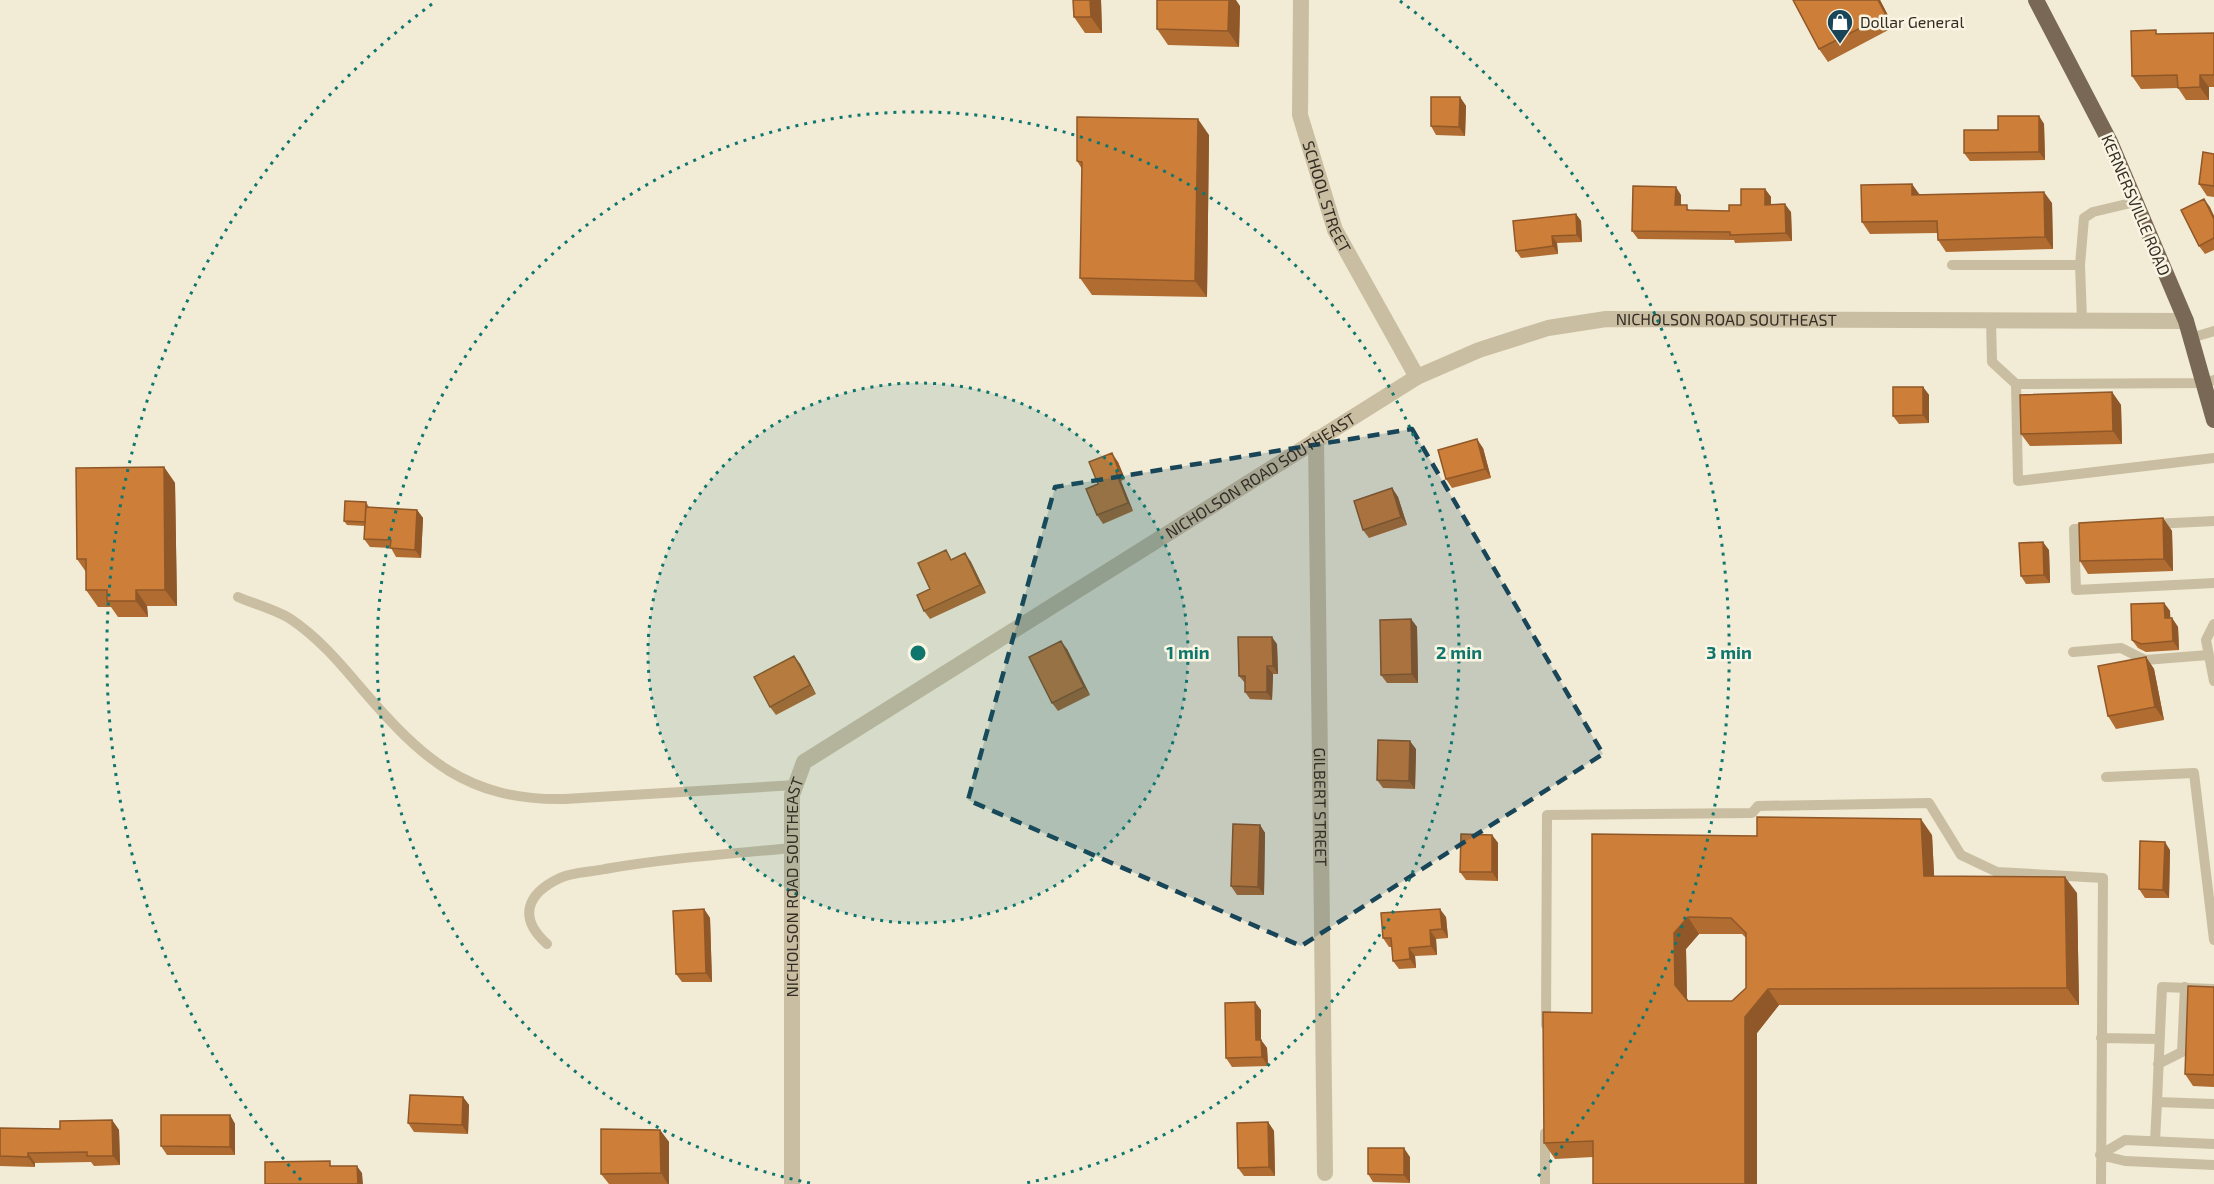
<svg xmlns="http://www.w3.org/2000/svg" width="2214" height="1184" viewBox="0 0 2214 1184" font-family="'Exo 2',sans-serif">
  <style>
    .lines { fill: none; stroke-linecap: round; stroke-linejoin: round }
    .service { stroke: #cabea2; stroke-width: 10 }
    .minor { stroke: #cabea2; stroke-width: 16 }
    .primary { stroke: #786855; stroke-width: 16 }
    .wall { fill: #b06c31; fill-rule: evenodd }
    .shaded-wall { fill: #905828 }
    .building { fill: #cd7e39; stroke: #905828; stroke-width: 1.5; fill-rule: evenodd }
    .marked { fill: #184558; fill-opacity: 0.2; stroke: #184558; stroke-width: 4.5; stroke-dasharray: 12 8; stroke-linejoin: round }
    .ring { fill: none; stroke: #0f766e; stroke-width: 3; stroke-dasharray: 3 6 }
    .labels { text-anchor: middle; stroke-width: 5; stroke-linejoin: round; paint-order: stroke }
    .poi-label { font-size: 16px; fill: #342d25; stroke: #faf4e2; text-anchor: start }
    .street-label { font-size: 16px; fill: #342d25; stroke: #faf4e2 }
    .centre { fill: #0f766e; stroke: #faf4e2; stroke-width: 3 }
    .ring-label { font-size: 18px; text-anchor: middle; font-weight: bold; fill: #0f766e; stroke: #faf4e2; stroke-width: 5; stroke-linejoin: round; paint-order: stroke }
  </style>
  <rect width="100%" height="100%" fill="#f2ebd6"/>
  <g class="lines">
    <path class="service" d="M1952 265H2080
      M1991 320 1992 362 2016 384
      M2082 320 2080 265 2084 218 2093 212 2135 202
      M2191 338 2214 331
      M2214 380 2203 383 2016 384 2018 481 2214 458
      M2154 524 2214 521
      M2091 528 2074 529 2076 590 2214 583
      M238 597C254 604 274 609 289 618 317 636 340 663 361 688 422 759 467 801 565 799L796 785
      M2214 624 2206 640 2214 681
      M2073 652 2121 648 2145 660 2208 655
      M2106 777 2194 773 2214 940
      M547 944C518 918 526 894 560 878 572 872 592 872 605 869 667 858 730 854 792 848
      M2214 989 2162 987 2157 1102 2214 1104
      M1546 1025 1547 815 1752 813 1758 806 1929 803 1961 855 1997 872 2103 878 2101 1184
      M2101 1038 2159 1039
      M2158 1064 2182 1052 2185 987
      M2155 1141 2157 1102
      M2100 1155 2125 1140 2214 1144
      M2100 1155 2125 1161 2214 1165
      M1545 1184V1133"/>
    <g class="minor">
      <path id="s1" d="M1301 0 1300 115 1335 230 1417 377"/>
      <path id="s2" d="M1316 439 1325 1173"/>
      <path id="s3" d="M792 1184V795L804 762 1417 377 1479 350 1548 328 1606 319 2186 321"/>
    </g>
    <path class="primary" d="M2036 0 2110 142 2186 321 2214 420"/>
  </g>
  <path class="wall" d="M1073 0H1101L1102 33H1085L1074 17Z
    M1793 0H1880L1894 27 1828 62 1819 49Z
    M1240 6 1239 47 1168 45 1157 29Z
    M2214 33V87H2209V100H2186L2178 88 2141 89 2132 76 2159 34Z
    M1460 97 1466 106 1465 136 1436 135 1431 126Z
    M2039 116 2044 124 2045 160 1970 161 1964 153 1998 130Z
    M1209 135 1207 297 1092 295 1080 278 1082 169 1077 161Z
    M2214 154V197L2207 196 2199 184Z
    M1912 184 1919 195 2052 203 2053 249 1946 252 1938 240V233L1870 234 1862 222Z
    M1765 189 1771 197V205L1791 212 1792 241 1735 243 1734 240 1638 239 1632 231 1681 195V205L1690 210 1729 211 1741 205Z
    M2204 199 2214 216V250L2205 254 2199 246Z
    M1576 214 1581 221 1582 242 1557 243 1558 254 1521 258 1516 251Z
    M1923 387 1929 395V423L1899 424 1893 416Z
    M2112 392 2121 405 2122 444 2030 446 2021 434Z
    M1483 448 1491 478 1452 488 1446 479Z
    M1118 462 1125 479 1121 481 1133 511 1103 524 1097 515 1098 484Z
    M164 467 175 483 177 606H147L148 617H118L111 607H98L86 590V572L77 559Z
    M1392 488 1398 497 1407 525 1369 538 1363 530Z
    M366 502 369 507 417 510 423 518 421 558 396 557 391 548 370 547 364 539 365 526 347 525 344 521Z
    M2163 518 2172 531 2173 571 2088 574 2080 561Z
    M2049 550 2050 583 2026 584 2021 576Z
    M965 553 971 562 986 593 930 619 924 611 930 589 952 559Z
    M2164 603 2170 611V618H2172L2178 627 2179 650 2146 652 2138 648 2132 640Z
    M1411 619 1417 627 1418 683H1387L1381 675Z
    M1277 644 1278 674H1273L1272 700 1250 699 1245 692V683L1239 676Z
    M1067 649 1090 695 1058 711 1052 703Z
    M794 656 800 664 816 694 776 715 770 707Z
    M2146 657 2154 669 2164 720 2116 729 2108 716Z
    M1416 749 1415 789 1383 788 1377 780Z
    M1260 825 1265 833 1264 895H1237L1231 886Z
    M1492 835 1498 843V881L1466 880 1460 872Z
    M1932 835 1934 876 2077 893 2079 1005H1779L1757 1033 1593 1157 1555 1159 1544 1143 1592 1013 1757 836ZM1699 934H1742L1746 938V988L1732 1001H1688L1687 998 1686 949Z
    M2170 850 2169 898H2145L2139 889Z
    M704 909 710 918 712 982H682L676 974Z
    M1446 917 1448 938 1436 939 1437 955 1415 956 1416 968 1399 969 1393 961 1392 947H1389L1383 938Z
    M2214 987V1087L2193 1086 2185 1074Z
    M1261 1010V1040L1267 1048 1268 1066 1232 1067 1226 1058Z
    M463 1097 469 1105 468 1134 414 1132 408 1123Z
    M230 1115 235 1124V1155H167L161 1146Z
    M112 1120 119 1130 120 1165 94 1166 91 1162 35 1163V1167L0 1166V1128L60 1129Z
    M1268 1122 1274 1131 1275 1176H1244L1238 1168Z
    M660 1130 669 1142V1184H609L601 1174Z
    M1410 1157V1183L1373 1182 1368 1174Z"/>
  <path class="shaded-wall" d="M1090 0H1101L1102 33 1091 17Z
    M1229 0H1236L1240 6 1239 47 1228 31Z
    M1878 0H1880L1894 27 1886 15Z
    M2200 75 2209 87V100L2200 87Z
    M1460 97 1466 106 1465 136 1459 127Z
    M2039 116 2044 124 2045 160 2039 152Z
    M1198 119 1209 135 1207 297 1195 281Z
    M1912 184 1920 195H1912Z
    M1676 187 1681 195V213L1675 205Z
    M1765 189 1771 197V213L1765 205Z
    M2044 192 2052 203 2053 249 2045 237Z
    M2204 199 2210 207 2214 216V219Z
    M1785 204 1791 212 1792 241 1786 233Z
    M1576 214 1581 221 1582 242 1577 235Z
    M1552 236 1557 243 1558 254 1553 246Z
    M1923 387 1929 395V423L1923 415Z
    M2112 392 2121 405 2122 444 2113 431Z
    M1477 439 1483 448 1491 478 1485 469Z
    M1112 453 1118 462 1125 479 1119 471Z
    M164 467 175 483 177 606 165 590Z
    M1116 472 1121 481 1133 511 1128 503Z
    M1392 488 1398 497 1407 525 1401 517Z
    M417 510 423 518 421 558 415 550Z
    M2163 518 2172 531 2173 571 2164 559Z
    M2043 542 2049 550 2050 583 2044 575Z
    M965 553 971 562 986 593 980 585Z
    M136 590 147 606 148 617 136 601Z
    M2164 603 2170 611 2171 627 2165 618Z
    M2172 618 2178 627 2179 650 2173 641Z
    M1411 619 1417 627 1418 683 1412 674Z
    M1272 637 1277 644 1278 674 1273 666Z
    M1061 641 1067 649 1090 695 1084 687Z
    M794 656 800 664 816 694 810 685Z
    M2146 657 2154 669 2164 720 2155 707Z
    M1267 666 1273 674 1272 700 1267 692Z
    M1410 741 1416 749 1415 789 1409 781Z
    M1921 819 1932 835 1935 892 1924 876Z
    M1260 825 1265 833 1264 895 1258 887Z
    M1492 835 1498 843V881L1492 872Z
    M2165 842 2170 850 2169 898 2163 890Z
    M2065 877 2077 893 2079 1005 2067 988Z
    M704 909 710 918 712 982 706 973Z
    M1440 909 1446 917 1448 938 1442 929Z
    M1688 917 1699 934 1686 949 1687 1002 1675 985 1674 933Z
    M1430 930 1436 939 1437 955 1431 946Z
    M1409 948 1415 956 1416 968 1410 959Z
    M1768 989 1779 1005 1757 1033V1184H1745V1017Z
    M1255 1002 1261 1010V1040L1267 1048 1268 1066 1262 1057 1256 1040Z
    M463 1097 469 1105 468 1134 462 1125Z
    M230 1115 235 1124V1155L230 1147Z
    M112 1120 119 1130 120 1165 113 1156Z
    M1268 1122 1274 1131 1275 1176 1269 1167Z
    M660 1130 669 1142V1184H668L661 1173Z
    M1404 1148 1410 1157V1183L1404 1175Z
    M28 1153 35 1163V1167L28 1157Z
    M357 1166 362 1173 363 1184H358Z"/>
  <path class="building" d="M1073 0H1090L1091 17H1074Z
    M1157 0H1229L1228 31 1157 29Z
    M1793 0H1878L1886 15 1819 49Z
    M2156 30V34L2214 33V75H2200V87L2178 88 2177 75 2132 76 2131 31Z
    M1431 97H1460L1459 127 1431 126Z
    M1998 116H2039V152L1964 153V130H1998Z
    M1077 117 1198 119 1195 281 1080 278 1082 162 1077 161Z
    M2203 152 2214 154V186L2199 184Z
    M1912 184V195L2044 192 2045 237 1938 240 1937 221 1862 222 1861 185Z
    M1633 186 1676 187 1675 205H1687V210L1729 211V205H1741V189H1765V205L1785 204 1786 233 1730 235V232L1632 231Z
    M2204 199 2214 219V238L2199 246 2181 210Z
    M1576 214 1577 235 1552 236 1553 246 1516 251 1513 221Z
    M1893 387H1923V415L1893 416Z
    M2112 392 2113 431 2021 434 2020 395Z
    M1477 439 1485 469 1446 479 1438 450Z
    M1112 453 1119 471 1116 472 1128 503 1097 515 1086 489 1098 484 1089 462Z
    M164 467 165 590H136V601H107V590H86V559H77L76 468Z
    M1392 488 1401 517 1363 530 1354 501Z
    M345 501 366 502 365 522 344 521Z
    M366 507 417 510 415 550 390 548 391 540 364 539Z
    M2163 518 2164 559 2080 561 2079 523Z
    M2043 542 2044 575 2021 576 2019 543Z
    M946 550 951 560 965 553 980 585 924 611 917 595 930 589 918 563Z
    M2164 603 2165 618H2172L2173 641 2141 644 2132 640 2131 604Z
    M1411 619 1412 674 1381 675 1380 620Z
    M1238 637H1272L1273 666H1267V692H1245V676H1239Z
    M1061 641 1084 687 1052 703 1029 657Z
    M794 656 810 685 770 707 754 677Z
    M2146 657 2155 707 2108 716 2098 666Z
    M1378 740 1410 741 1409 781 1377 780Z
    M1757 817 1921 819 1924 876 2065 877 2067 988 1768 989 1745 1017V1184H1593V1141L1544 1143 1543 1012 1592 1013V834L1757 836ZM1688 917 1731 918 1746 933V988L1732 1001H1688L1675 985 1674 933Z
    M1233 824 1260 825 1258 887 1231 886Z
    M1461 834 1492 835V872H1460Z
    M2140 841 2165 842 2163 890 2139 889Z
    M704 909 706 973 676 974 673 911Z
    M1440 909 1442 929 1430 930 1431 946 1409 948 1410 959 1393 961 1391 938H1383L1381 913Z
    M2188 986 2214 987V1075L2185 1074Z
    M1255 1002 1256 1040H1261L1262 1057 1226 1058 1225 1003Z
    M410 1095 463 1097 462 1125 408 1123Z
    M161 1115H230V1147L161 1146Z
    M112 1120 113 1156H87V1152L28 1153V1157L0 1156V1128L60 1129V1121Z
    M1268 1122 1269 1167 1238 1168 1237 1123Z
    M601 1129 660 1130 661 1173 601 1174Z
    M1368 1148H1404V1175L1368 1174Z
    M330 1161V1166H357L358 1184H265V1162Z"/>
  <path class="marked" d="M1412 429 1603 754 1301 946 968 800 1055 487Z"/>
  <circle cx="918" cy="653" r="270" fill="#0f766e" fill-opacity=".12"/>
  <g class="ring">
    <circle cx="918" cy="653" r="270"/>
    <path d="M810 1183A541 541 0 1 1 1026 1183"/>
    <path d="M301 1180A811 811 0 0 1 436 1M1400 1A811 811 0 0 1 1535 1180"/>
  </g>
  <defs>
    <g id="shop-pin" transform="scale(1.35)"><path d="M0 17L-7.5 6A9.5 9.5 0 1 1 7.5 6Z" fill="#184558" stroke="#faf4e2"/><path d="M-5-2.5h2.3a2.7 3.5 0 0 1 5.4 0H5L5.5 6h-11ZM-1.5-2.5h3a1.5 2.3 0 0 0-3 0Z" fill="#fff"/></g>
  </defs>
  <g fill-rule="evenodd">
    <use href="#shop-pin" x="1840" y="22"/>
  </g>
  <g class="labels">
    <g class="poi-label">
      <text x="1860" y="28">Dollar General</text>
    </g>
    <g class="street-label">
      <text dy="6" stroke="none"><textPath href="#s1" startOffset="201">SCHOOL STREET</textPath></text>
      <text transform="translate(2136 205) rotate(67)" y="6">KERNERSVILLE ROAD</text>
      <text dy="6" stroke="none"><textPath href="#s3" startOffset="1467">NICHOLSON ROAD SOUTHEAST</textPath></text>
      <text dy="6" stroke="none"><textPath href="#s3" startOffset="963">NICHOLSON ROAD SOUTHEAST</textPath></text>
      <text dy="6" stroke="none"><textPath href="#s2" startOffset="368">GILBERT STREET</textPath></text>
      <text dy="6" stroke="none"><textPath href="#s3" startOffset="297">NICHOLSON ROAD SOUTHEAST</textPath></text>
    </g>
  </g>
  <circle cx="918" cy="653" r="9" class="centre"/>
  <g class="ring-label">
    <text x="1188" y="659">1 min</text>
    <text x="1459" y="659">2 min</text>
    <text x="1729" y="659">3 min</text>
  </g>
</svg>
